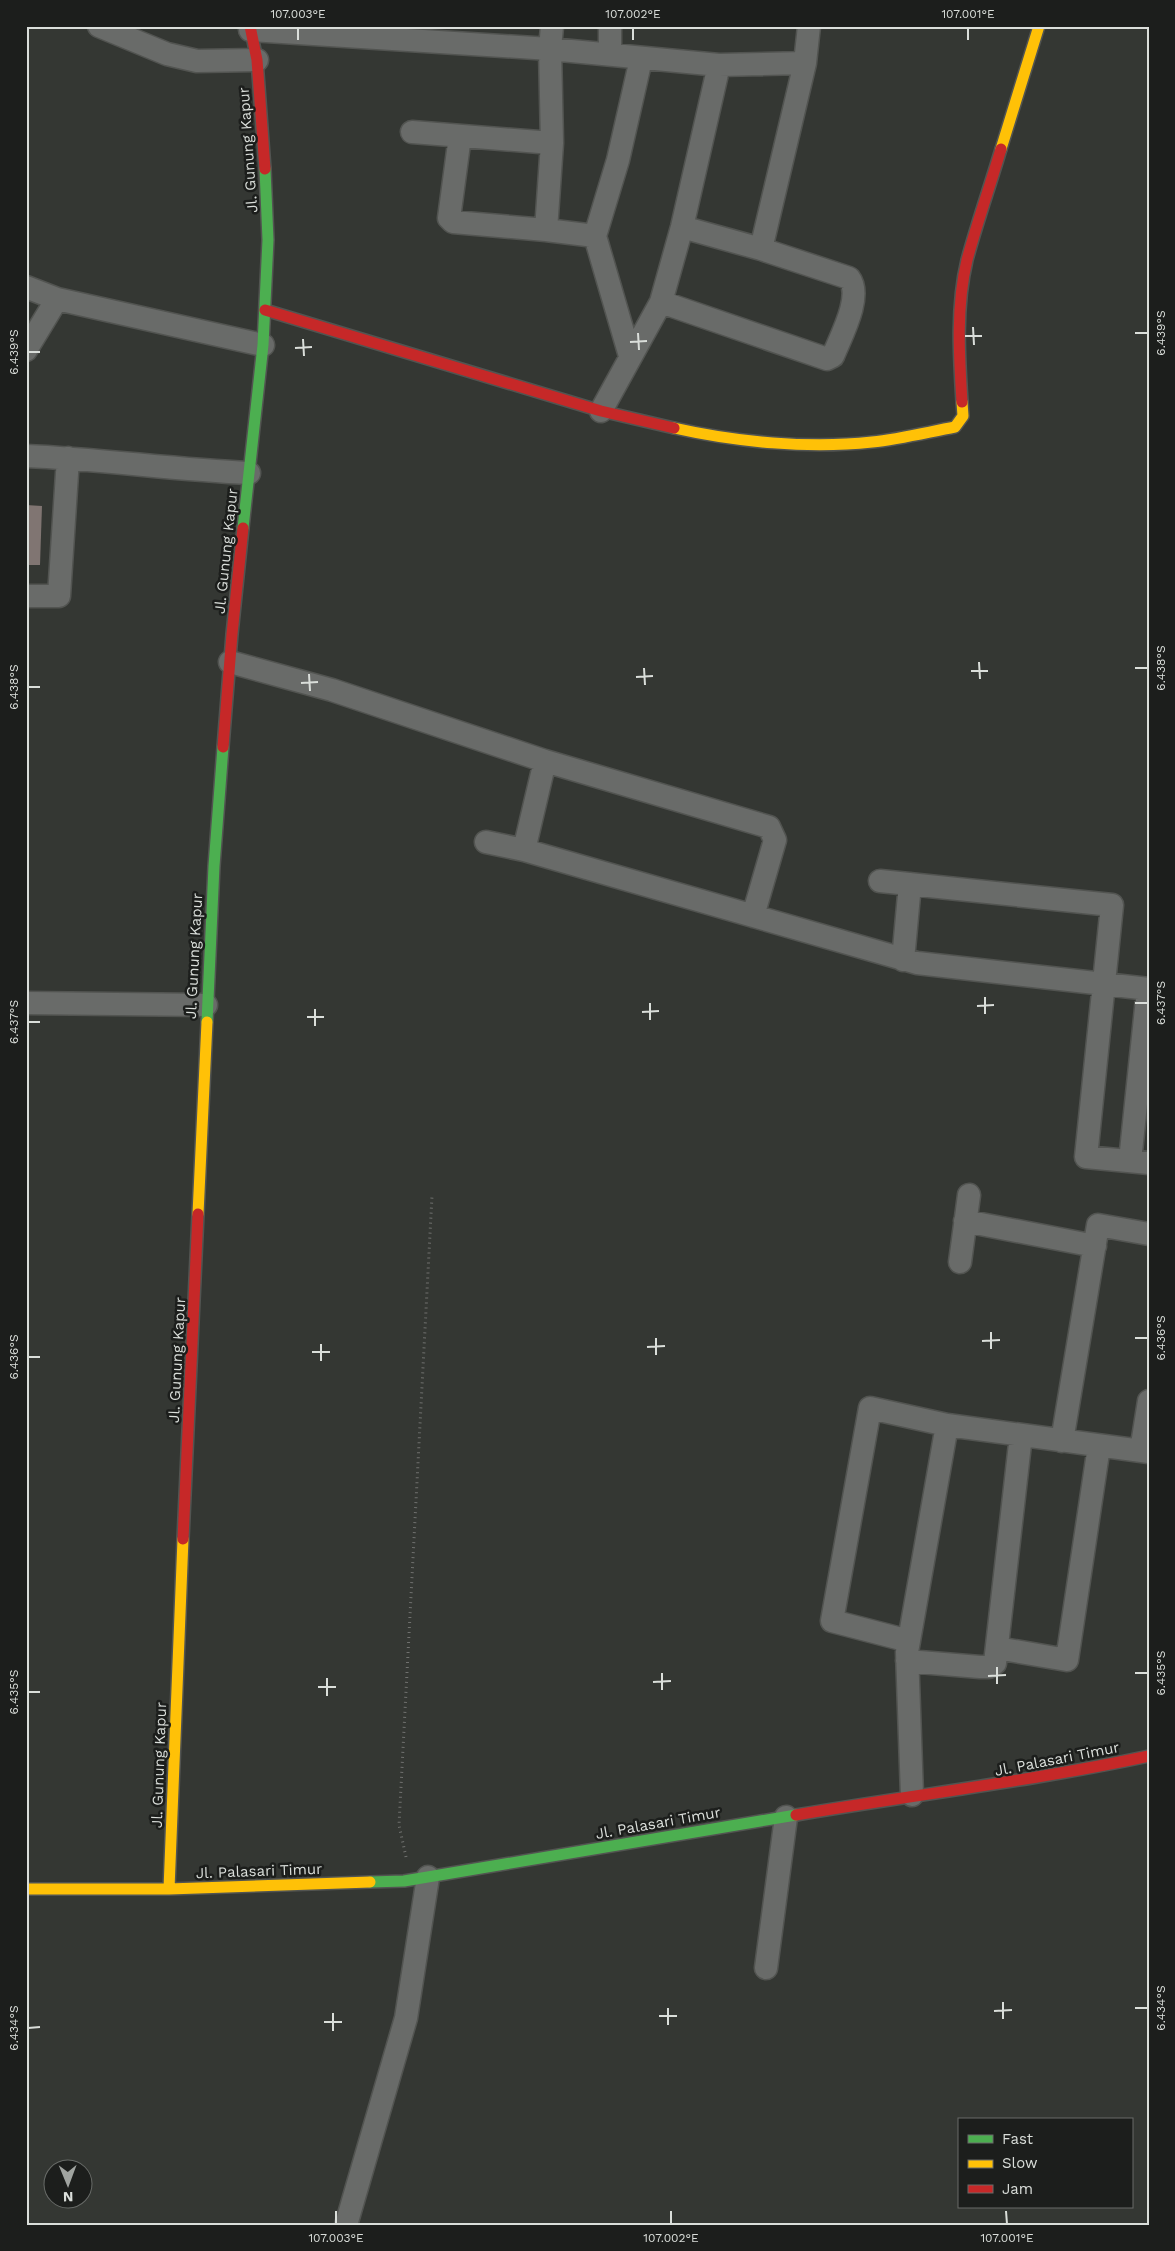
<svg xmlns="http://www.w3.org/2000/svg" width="1175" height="2251" viewBox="0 0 1175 2251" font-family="'Work Sans',sans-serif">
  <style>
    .building { fill: #807572 }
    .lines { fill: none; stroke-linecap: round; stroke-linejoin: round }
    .street-casing { stroke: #525451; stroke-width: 25 }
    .fast-casing { stroke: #525451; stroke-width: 14 }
    .slow-casing { stroke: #525451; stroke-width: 14 }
    .jam-casing { stroke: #525451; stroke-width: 14 }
    .path { stroke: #70716f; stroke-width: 3; stroke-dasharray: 1 4; stroke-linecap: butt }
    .street { stroke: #696b69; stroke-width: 22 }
    .fast { stroke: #4caf50; stroke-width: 11 }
    .slow { stroke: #ffc107; stroke-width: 11 }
    .jam { stroke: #c62828; stroke-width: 11 }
    .ticks { fill: none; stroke: #dadeda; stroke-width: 2 }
    .labels { text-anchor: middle; stroke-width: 5; stroke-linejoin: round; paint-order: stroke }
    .street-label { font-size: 15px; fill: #dadeda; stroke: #1c1e1c }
    .neatline { fill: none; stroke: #dadeda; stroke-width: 2 }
    .ticks-label { font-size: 12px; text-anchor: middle; fill: #dadeda }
  </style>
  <rect width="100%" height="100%" fill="#343733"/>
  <path class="building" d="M26 505 42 506 40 565H26Z"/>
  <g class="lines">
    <g class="street-casing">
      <path id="street" d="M99 26 167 54 197 61 257 60
        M250 30 550 49 552 26
        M610 54V26
        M412 132 552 143
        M460 136 449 218 453 222 546 230
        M682 227 761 249
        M595 236 546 230 552 143 550 49 719 65 805 63
        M26 287 57 299 263 345
        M661 302 682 227 719 65
        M26 350 57 299
        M630 356 595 236 618 160 641 59
        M601 411 661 302 827 359 833 356C841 336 863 296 849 278L761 249 805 63 809 26
        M26 456C101 459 175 470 249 473
        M26 596H59L68 458
        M230 662 332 690 545 761 769 827 775 840 753 916
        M486 842 524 850 917 963 1149 989
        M524 850 545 761
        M880 881 1112 905 1086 1157 1149 1163
        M903 960 910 884
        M26 1003 206 1005
        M1130 1161 1148 989
        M965 1221 1095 1246
        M960 1262 969 1195
        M1062 1441 1098 1225 1149 1234
        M1141 1451 1149 1401
        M909 1641 832 1621 870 1408 947 1425
        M997 1648 1067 1660 1099 1446
        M907 1661 980 1667H989L995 1663 1021 1435
        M912 1795 907 1652 947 1425 1149 1452
        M766 1968 786 1817
        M346 2225 406 2018 428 1877"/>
    </g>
    <g class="fast-casing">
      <path id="fast" d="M243 528 263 345 268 240 265 169
        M207 1022 214 866 223 747
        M370 1882 404 1881 796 1815"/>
    </g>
    <g class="slow-casing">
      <path id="slow" d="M1001 149 1039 26
        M674 428C736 442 809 449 872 442 900 439 928 432 955 427L963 416 962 402
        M198 1214 207 1022
        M26 1889H169L370 1882
        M169 1889 183 1539"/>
    </g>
    <g class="jam-casing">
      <path id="jam" d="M250 26 257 60 265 169
        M265 310 601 411 674 428
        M962 402C959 355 956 306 967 260 977 223 990 186 1001 149
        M223 747 232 634 243 528
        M183 1539 198 1214
        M796 1815C913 1795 1032 1781 1149 1756"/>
    </g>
    <path class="path" d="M406 1857 399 1825 432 1196"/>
    <use href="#street" class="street"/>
    <use href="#fast" class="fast"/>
    <use href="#slow" class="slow"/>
    <use href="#jam" class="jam"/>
  </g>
  <path class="ticks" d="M298 28V40M633 28V40M968 28V40M973 327 974 345M638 333 639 350M1135 333H1148M965 336H982M303 339 304 356M630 342 647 341M295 348 312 347M28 352H40M979 662 980 679M644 668 645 685M1135 668H1148M971 671H988M309 674 310 691M636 677 653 676M301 683 318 682M28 687H40M985 997V1014M650 1003V1020M1135 1003H1148M977 1006 994 1005M315 1009V1026M642 1012 659 1011M307 1017H324M28 1022H40M991 1332V1349M656 1338V1355M1135 1338H1148M982 1341 1000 1340M321 1344V1361M647 1347 665 1346M312 1352H330M28 1357H40M997 1667V1684M662 1673V1690M1135 1673H1148M988 1676 1006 1675M327 1678V1696M653 1682 671 1681M318 1687H336M28 1692H40M1003 2002V2019M668 2008V2025M1135 2008H1148M994 2011 1012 2010M333 2013V2031M659 2016H677M324 2022H342M28 2028 40 2027M336 2211V2224M671 2211V2224M1006 2211 1007 2224"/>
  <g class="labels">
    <g class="street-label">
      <text transform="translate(248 150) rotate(-94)" y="5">Jl. Gunung Kapur</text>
      <text transform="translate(226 551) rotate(-84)" y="5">Jl. Gunung Kapur</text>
      <text transform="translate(194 956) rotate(-87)" y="5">Jl. Gunung Kapur</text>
      <text transform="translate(177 1360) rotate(-87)" y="5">Jl. Gunung Kapur</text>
      <text transform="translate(1057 1759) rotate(-11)" y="5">Jl. Palasari Timur</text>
      <text transform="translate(159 1765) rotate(-88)" y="5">Jl. Gunung Kapur</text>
      <text transform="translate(658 1823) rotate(-10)" y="5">Jl. Palasari Timur</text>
      <text transform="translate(259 1871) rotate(-2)" y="5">Jl. Palasari Timur</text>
    </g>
  </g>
  <rect width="1175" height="2251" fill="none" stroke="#1c1e1c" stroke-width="55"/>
  <rect x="958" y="2118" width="175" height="90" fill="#1c1e1c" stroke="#686b68"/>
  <rect x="968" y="2135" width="25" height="8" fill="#4caf50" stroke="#686b68"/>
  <text x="1002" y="2144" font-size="15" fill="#dadeda">Fast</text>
  <rect x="968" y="2160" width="25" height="8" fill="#ffc107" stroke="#686b68"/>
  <text x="1002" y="2168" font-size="15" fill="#dadeda">Slow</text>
  <rect x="968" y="2185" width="25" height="8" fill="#c62828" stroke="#686b68"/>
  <text x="1002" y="2194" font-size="15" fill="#dadeda">Jam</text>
  <g transform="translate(68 2184) rotate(179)"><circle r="24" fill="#1c1e1c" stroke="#686b68"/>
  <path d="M0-4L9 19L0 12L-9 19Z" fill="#a0a4a0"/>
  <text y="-8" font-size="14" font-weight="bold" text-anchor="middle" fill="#dadeda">N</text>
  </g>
  <rect x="28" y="28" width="1120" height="2196" class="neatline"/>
  <g class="ticks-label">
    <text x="298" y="18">107.003°E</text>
    <text x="633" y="18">107.002°E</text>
    <text x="968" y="18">107.001°E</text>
    <text transform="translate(1161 333) rotate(-90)" y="4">6.439°S</text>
    <text transform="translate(14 352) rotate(-90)" y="4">6.439°S</text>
    <text transform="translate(1161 668) rotate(-90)" y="4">6.438°S</text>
    <text transform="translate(14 687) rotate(-90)" y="4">6.438°S</text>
    <text transform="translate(1161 1003) rotate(-90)" y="4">6.437°S</text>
    <text transform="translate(14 1022) rotate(-90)" y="4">6.437°S</text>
    <text transform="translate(1161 1338) rotate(-90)" y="4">6.436°S</text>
    <text transform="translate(14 1357) rotate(-90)" y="4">6.436°S</text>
    <text transform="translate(1161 1673) rotate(-90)" y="4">6.435°S</text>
    <text transform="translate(14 1692) rotate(-90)" y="4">6.435°S</text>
    <text transform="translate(1161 2008) rotate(-90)" y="4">6.434°S</text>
    <text transform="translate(14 2028) rotate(-90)" y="4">6.434°S</text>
    <text x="336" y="2242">107.003°E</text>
    <text x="671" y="2242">107.002°E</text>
    <text x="1007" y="2242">107.001°E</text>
  </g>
</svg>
